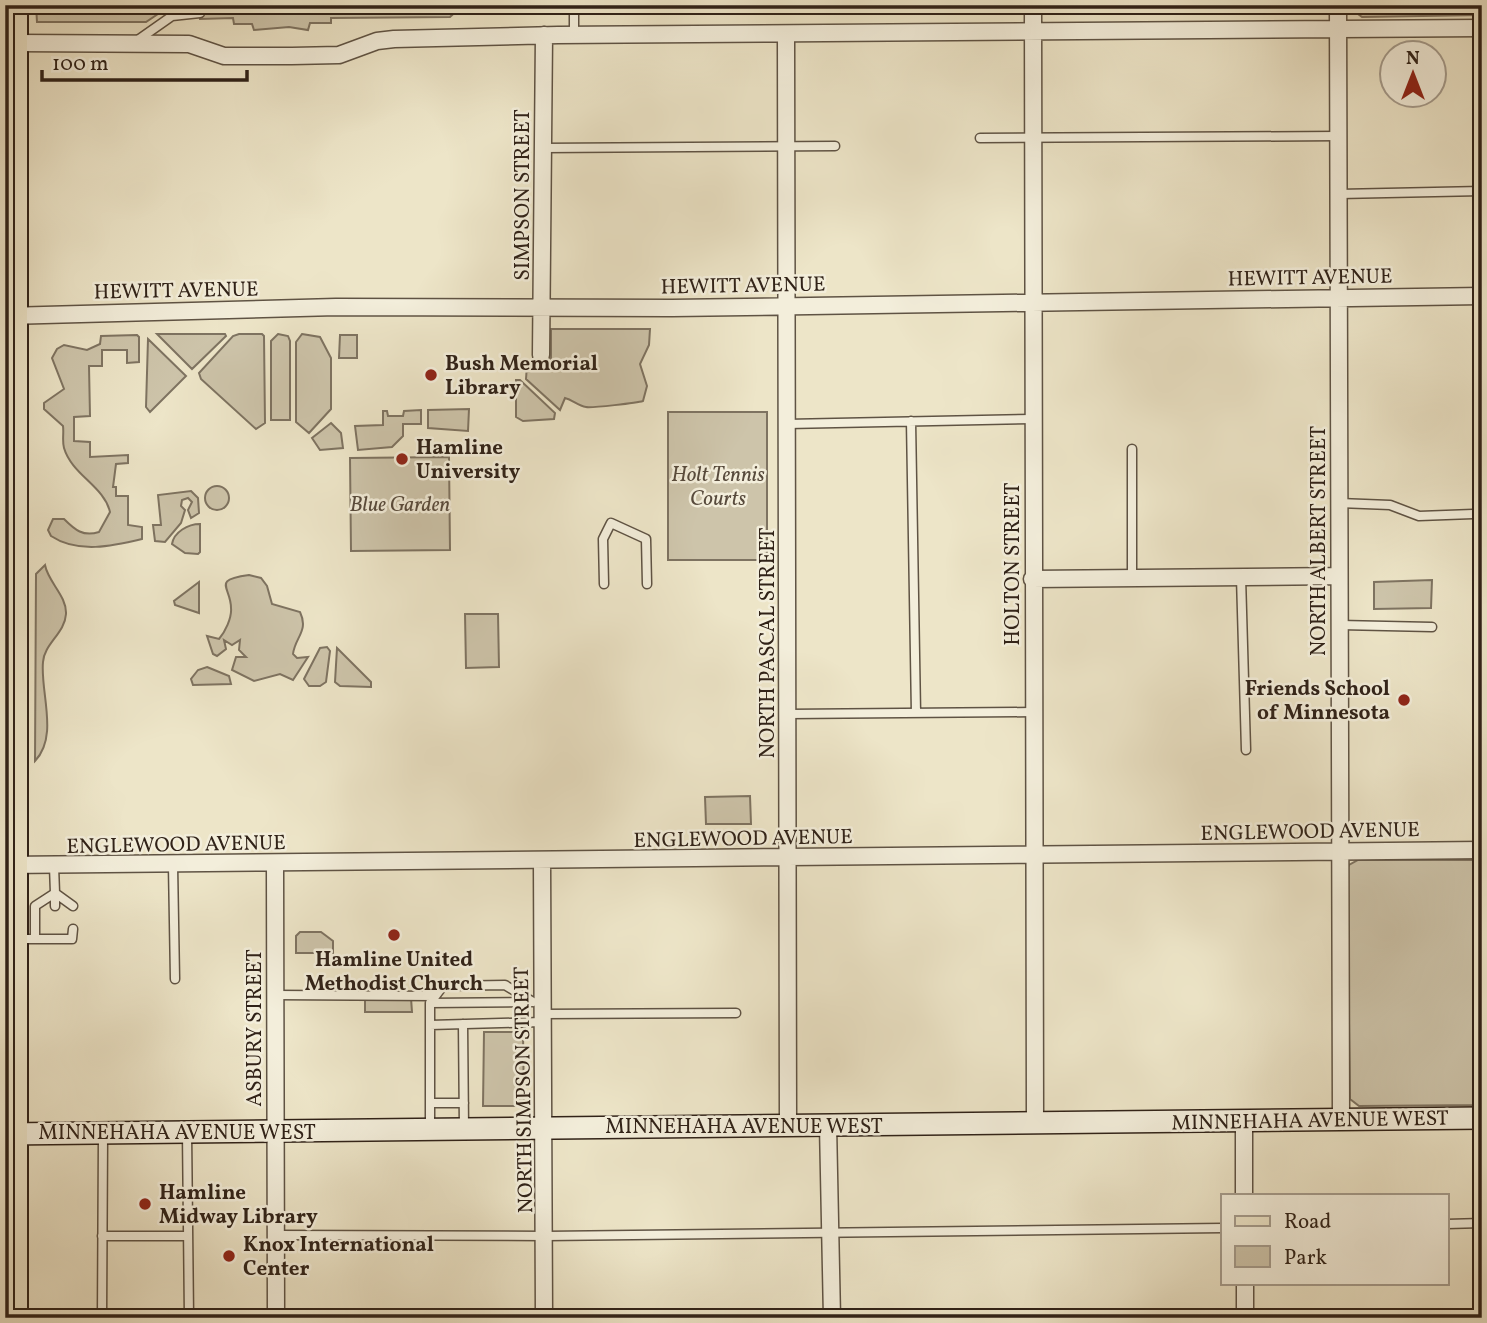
<svg xmlns="http://www.w3.org/2000/svg" width="1487" height="1323" viewBox="0 0 1487 1323" font-family="Vollkorn,serif">
  <style>
    .green { fill: #cdc4aa; stroke: #7e7361; stroke-width: 2 }
    .lines { fill: none; stroke-linecap: round; stroke-linejoin: round }
    .lane-casing { stroke: #5f5344; stroke-width: 11 }
    .street-casing { stroke: #5f5344; stroke-width: 19 }
    .secondary-casing { stroke: #302218; stroke-width: 24 }
    .primary-casing { stroke: #302218; stroke-width: 28 }
    .lane { stroke: #f3eedb; stroke-width: 8 }
    .street { stroke: #f3eedb; stroke-width: 16 }
    .secondary { stroke: #f3eedb; stroke-width: 21 }
    .primary { stroke: #ede5c8; stroke-width: 24 }
    .poi-dot { fill: #8f2418; stroke: #f3eedb; stroke-width: 2.5 }
    .labels { text-anchor: middle; stroke-width: 5; stroke-linejoin: round; paint-order: stroke }
    .street-label { font-size: 21px; fill: #302218; stroke: #f3eedb }
    .poi-label { font-size: 21px; font-weight: bold; fill: #302218; stroke: #f3eedb; text-anchor: start }
    .park-label { font-size: 21px; font-style: italic; fill: #574a3c; stroke: #f3eedb }
  </style>
  <rect width="100%" height="100%" fill="#ede5c8"/>
  <filter id="stains"><feTurbulence type="fractalNoise" baseFrequency=".00286" numOctaves="4"/><feColorMatrix values="0 0 0 0 .2 0 0 0 0 .09 0 0 0 0 .02 0 0 0 .5 -.17"/></filter>
  <radialGradient id="worn" r=".72"><stop offset=".6" stop-color="#630" stop-opacity="0"/><stop offset="1" stop-color="#630" stop-opacity=".3"/></radialGradient>
  <path class="green" d="M36 5H463L450 17 331 18V23H310L308 30 289 27 254 30 252 24H234L233 18 200 19 199 7 167 8 146 22H37Z
    M1354 5H1482V15L1362 17 1354 11Z
    M551 329H650L649 345 640 364 647 386 643 401C637 403 592 408 586 407 578 406 573 400 565 398L560 410 526 379 527 365H551Z
    M157 334H225L226 336 192 369Z
    M239 334H262L264 336 265 423 256 429 201 379 199 373 233 336Z
    M278 334 288 336 290 341V420H271V341Z
    M302 334 320 337 331 358V409L309 433 296 422V342Z
    M137 335 139 337V362L127 363V350H102V366H89L90 416 74 417V441L90 442V457L128 455V463L116 464 113 487H116V496H128V525L142 527V539C113 546 78 554 51 536L48 530 53 519H64C75 530 83 537 99 532L110 512C104 486 72 475 64 448 62 441 64 433 63 426L44 409V403L64 389 52 358 57 349 64 345 87 350 100 344 101 336Z
    M340 335H357V358H339Z
    M148 339 186 376 150 412 146 407Z
    M516 380H520L555 413 554 419 523 421 516 417Z
    M469 409 468 431 428 428V410Z
    M421 410V424H403V436L392 447 358 450 355 426 383 425V411H387L388 416H403L404 411Z
    M668 412H767V560H668Z
    M331 423 341 433 343 448 320 450 312 438Z
    M449 457 450 550 351 551 350 458Z
    M205 498a12 12 0 1 1 24 0a12 12 0 1 1-24 0Z
    M191 491 198 498 199 513 191 518 188 510 192 502 188 498 182 500 181 506 185 510 181 523 165 542 155 541 153 525H161L158 495Z
    M200 524V552L198 554 185 553 172 544C174 532 188 524 200 524Z
    M45 565C48 582 67 596 66 614 65 633 44 644 43 662 40 692 59 736 35 761L36 574Z
    M249 575 261 578 267 586 272 604 300 612C309 631 295 637 293 654L297 658 308 657 293 680 280 674 254 681 232 670 236 657H246L239 650 240 640 232 645 224 640 226 649 217 656 213 654 207 636 219 639C225 632 232 618 231 608 231 587 211 580 249 575Z
    M1432 580 1431 608 1374 609V582Z
    M199 582V613L175 605 174 601Z
    M465 614H498L499 667 466 668Z
    M327 647 330 651 326 682 320 686H309L304 679 320 648Z
    M337 648 371 682V687L340 686 335 682Z
    M207 667 229 676 231 684 193 685 191 679 198 670Z
    M750 796 751 824H706L705 797Z
    M1358 860H1482V1105L1359 1106 1350 1099 1347 870 1349 865Z
    M300 932H321L333 941V953H296V936Z
    M365 997 411 998 412 1012H365Z
    M484 1032H523L524 1106H483Z"/>
  <g class="lines">
    <g class="lane-casing">
      <path id="lane" d="M574 5V35
        M135 42 172 16 200 13
        M980 138 1339 136
        M543 148 835 146
        M1339 194 1482 191
        M911 421 916 713
        M787 424 1033 419
        M1132 449V578
        M1339 503 1390 505 1419 516 1473 514
        M1241 577 1246 750
        M604 584 603 539 611 523 646 539 647 584
        M1340 625 1432 627
        M788 714 1033 712
        M173 865 175 979
        M55 893 73 906
        M55 893V906
        M18 939H72L73 929
        M35 939V906L55 893 54 866
        M275 995 435 996
        M430 1003 532 1002
        M542 1014 736 1013
        M463 1024 464 1129
        M430 1025 542 1022
        M430 1103H464
        M430 1129V1003L443 986 505 985 533 1002
        M187 1132 189 1318
        M1447 1224 1482 1223
        M276 1235 546 1236 1223 1228
        M102 1236H188
        M102 1318 103 1136"/>
    </g>
    <g class="street-casing">
      <path id="street" d="M1033 5 1035 1122
        M1338 5 1341 1118
        M786 35 788 1126
        M16 43 189 44 224 56H292L339 55 377 41 394 39 558 35 1482 28
        M7 316 336 307 672 308 1482 296
        M541 355 544 35
        M1032 579 1339 576
        M542 861 544 1318
        M275 864 276 1318
        M7 865 1482 850
        M828 1125 832 1318
        M1244 1195V1120
        M1245 1283V1318"/>
    </g>
    <g class="secondary-casing">
      <path id="secondary" d="M5 1134 1482 1118"/>
    </g>
    <g class="primary-casing">
      <path id="primary" d="M15 1318V5"/>
    </g>
    <use href="#lane" class="lane"/>
    <use href="#street" class="street"/>
    <use href="#secondary" class="secondary"/>
    <use href="#primary" class="primary"/>
  </g>
  <g class="poi-dot">
    <circle cx="431" cy="375" r="7"/>
    <circle cx="402" cy="459" r="7"/>
    <circle cx="1404" cy="700" r="7"/>
    <circle cx="394" cy="935" r="7"/>
    <circle cx="145" cy="1204" r="7"/>
    <circle cx="229" cy="1256" r="7"/>
  </g>
  <g class="labels">
    <g class="street-label">
      <text transform="translate(522 195) rotate(-90)" y="7">SIMPSON STREET</text>
      <text transform="translate(1310 277) rotate(-1)" y="7">HEWITT AVENUE</text>
      <text transform="translate(743 285) rotate(-1)" y="7">HEWITT AVENUE</text>
      <text transform="translate(176 290) rotate(-1)" y="7">HEWITT AVENUE</text>
      <text transform="translate(1318 541) rotate(-90)" y="7">NORTH ALBERT STREET</text>
      <text transform="translate(1012 564) rotate(-90)" y="7">HOLTON STREET</text>
      <text transform="translate(767 643) rotate(-90)" y="7">NORTH PASCAL STREET</text>
      <text transform="translate(1310 831) rotate(-1)" y="7">ENGLEWOOD AVENUE</text>
      <text transform="translate(743 838) rotate(-1)" y="7">ENGLEWOOD AVENUE</text>
      <text transform="translate(176 844) rotate(-1)" y="7">ENGLEWOOD AVENUE</text>
      <text transform="translate(254 1028) rotate(-90)" y="7">ASBURY STREET</text>
      <text transform="translate(523 1090) rotate(-91)" y="7">NORTH SIMPSON STREET</text>
      <text transform="translate(1310 1120) rotate(-1)" y="7">MINNEHAHA AVENUE WEST</text>
      <text x="744" y="1133">MINNEHAHA AVENUE WEST</text>
      <text x="177" y="1139">MINNEHAHA AVENUE WEST</text>
    </g>
    <g class="poi-label">
      <text x="445" y="370">Bush Memorial<tspan x="445" dy="24">Library</tspan></text>
      <text x="416" y="454">Hamline<tspan x="416" dy="24">University</tspan></text>
      <text x="1390" y="695" text-anchor="end">Friends School<tspan x="1390" dy="24">of Minnesota</tspan></text>
      <text x="394" y="966" text-anchor="middle">Hamline United<tspan x="394" dy="24">Methodist Church</tspan></text>
      <text x="159" y="1199">Hamline<tspan x="159" dy="24">Midway Library</tspan></text>
      <text x="243" y="1251">Knox International<tspan x="243" dy="24">Center</tspan></text>
    </g>
    <g class="park-label">
      <text x="718" y="481">Holt Tennis<tspan x="718" dy="24">Courts</tspan></text>
      <text x="400" y="511">Blue Garden</text>
    </g>
  </g>
  <rect width="1487" height="1323" fill="none" stroke="#ede5c8" stroke-width="28"/>
  <rect x="7" y="7" width="1473" height="1309" fill="none" stroke="#302218" stroke-width="3.5"/>
  <rect x="14" y="14" width="1459" height="1295" fill="none" stroke="#302218" stroke-width="2"/>
  <rect x="1221" y="1194" width="228" height="91" fill="#f3eedb" stroke="#a59c8d" stroke-width="2"/>
  <rect x="1235" y="1216" width="35" height="10" fill="#ede5c8" stroke="#a59c8d" stroke-width="2"/>
  <text x="1284" y="1228" font-size="21" fill="#302218">Road</text>
  <rect x="1235" y="1246" width="35" height="21" fill="#cdc4aa" stroke="#a59c8d" stroke-width="2"/>
  <text x="1284" y="1264" font-size="21" fill="#302218">Park</text>
  <g transform="translate(1413 74)"><circle r="33" fill="#f3eedb" stroke="#a59c8d" stroke-width="2"/>
  <path d="M0-5L12 26L0 18L-12 26Z" fill="#8f2418"/>
  <text y="-10" font-size="19" font-weight="bold" text-anchor="middle" fill="#302218">N</text>
  </g>
  <path d="M42 70v10h205v-10" fill="none" stroke="#302218" stroke-width="3.5"/>
  <text x="52" y="70" font-size="21" fill="#302218" stroke="#f3eedb" stroke-width="5" paint-order="stroke">100 m</text>
  <rect width="100%" height="100%" filter="url(#stains)"/>
  <rect width="100%" height="100%" fill="url(#worn)"/>
</svg>
